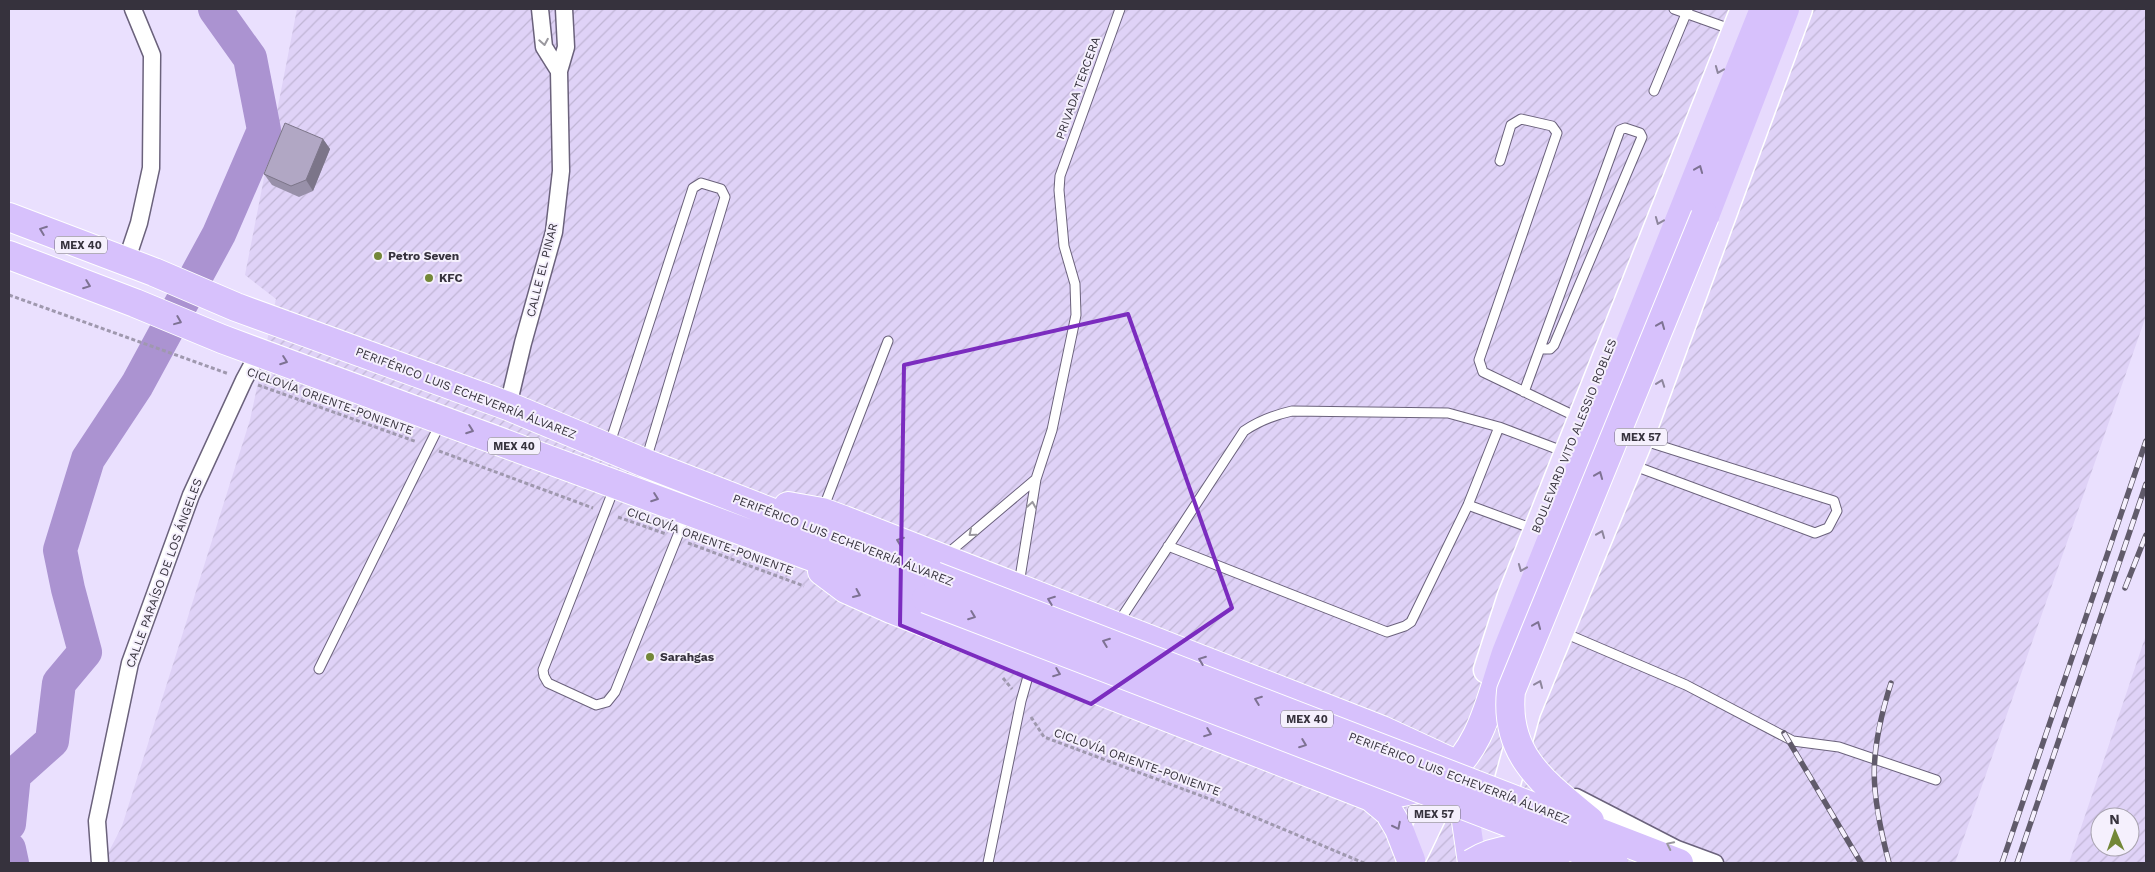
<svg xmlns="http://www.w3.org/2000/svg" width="2155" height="872" viewBox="0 0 2155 872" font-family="'Work Sans',sans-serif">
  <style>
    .industrial { fill: url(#industrial-furrows); fill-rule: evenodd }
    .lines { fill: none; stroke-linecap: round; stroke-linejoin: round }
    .river { stroke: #ab93d1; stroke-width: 34 }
    .lane-casing { stroke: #6b627c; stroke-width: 11 }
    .street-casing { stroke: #6b627c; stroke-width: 19 }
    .primary-casing { stroke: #fff; stroke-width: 29 }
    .highway-casing { stroke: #fff; stroke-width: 30 }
    .path { stroke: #9f98ae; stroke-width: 3; stroke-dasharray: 4 2.5; stroke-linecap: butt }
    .lane { stroke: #fff; stroke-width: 9 }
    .street { stroke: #fff; stroke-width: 16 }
    .primary { stroke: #e7dafd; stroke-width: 26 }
    .highway { stroke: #d7c1fc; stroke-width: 28 }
    .rail-casing { stroke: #615b6b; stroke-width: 5.5 }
    .rail { stroke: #f5f0fd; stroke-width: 4; stroke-dasharray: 11; stroke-linecap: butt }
    .highway-bridge-casing { stroke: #fff; stroke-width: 30; stroke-linecap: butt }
    .highway-bridge { stroke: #d7c1fc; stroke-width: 28 }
    .wall { fill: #9890a9 }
    .shaded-wall { fill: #7c7589 }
    .building { fill: #b1a7c4; stroke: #7c7589 }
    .oneway { stroke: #9a989e }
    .oneway2 { stroke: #8e869d }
    .oneway3 { stroke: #7e7293 }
    .marked { fill: none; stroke: #7b2cbf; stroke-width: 4; stroke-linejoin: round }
    .poi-dot { fill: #738738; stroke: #f5f0fd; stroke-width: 2 }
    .labels { text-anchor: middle; stroke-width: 4; stroke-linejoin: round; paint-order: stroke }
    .shield { fill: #f5f0fd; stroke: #6f6b77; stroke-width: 1 }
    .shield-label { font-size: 11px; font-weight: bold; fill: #36323d }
    .street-label { font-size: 12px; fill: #36323d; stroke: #f5f0fd }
    .poi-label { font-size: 12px; font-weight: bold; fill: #36323d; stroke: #f5f0fd; text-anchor: start }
  </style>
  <defs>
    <pattern id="industrial-furrows" width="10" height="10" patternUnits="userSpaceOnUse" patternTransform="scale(1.25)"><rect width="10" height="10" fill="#dfd2f7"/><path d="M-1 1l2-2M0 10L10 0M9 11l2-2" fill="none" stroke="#c0b5d5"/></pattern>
  </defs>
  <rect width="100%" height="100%" fill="#eae0fe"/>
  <path class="industrial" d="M297 9H2146V316L1955 863H103L122 826 250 420 276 299 245 275Z
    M2146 635V863H2069ZM2100 817H2130V847H2100Z"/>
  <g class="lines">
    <path class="river" d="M9 824 14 775 52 741 59 683 85 652 68 589 60 550 88 459 137 385 219 234 264 130 250 58 215 9
      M9 849 12 863"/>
    <g class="lane-casing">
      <path id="lane" d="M1674 9 1733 30
        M1654 91 1688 9
        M1500 161 1511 125 1521 119 1552 126 1557 133 1479 360 1483 372 1579 418
        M1524 392 1620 130 1625 128 1640 133 1642 137 1554 345 1550 349H1540
        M609 446 693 188 701 183 721 189 725 197 646 460
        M1632 465 1815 533 1828 528 1837 511 1834 501 1642 440
        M615 486 543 670 544 676 548 683 596 705 607 702 615 692 686 515
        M1468 505 1536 530
        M823 509 888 341
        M1168 546 1387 632 1405 626 1411 622 1468 505 1499 427
        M946 555 1036 479
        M1019 584 1036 479 1052 430 1076 315 1075 284 1064 246 1059 190 1060 176 1120 9
        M1118 623 1244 431C1260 420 1274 415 1292 411L1448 413 1499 427 1565 452
        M1562 632 1686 685 1793 741 1839 747 1936 780
        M319 669 441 422
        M988 863 1021 701 1031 666"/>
    </g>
    <g class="street-casing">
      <path id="street" d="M540 9 544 47 559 71
        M126 262 139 223 151 168 152 55 133 9
        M508 406 523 343 554 232 561 171 559 71 566 47 564 9
        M1576 797 1677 849 1715 863
        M100 863 97 821 130 663 191 495 244 380 259 352"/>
    </g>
    <g class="primary-casing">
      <path id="primary" d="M1487 670 1511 596 1744 9
        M1410 863 1451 778
        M1481 863 1490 845 1527 712 1640 439 1799 9"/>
    </g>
    <g class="highway-casing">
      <path id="highway" d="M1705 216 1785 9
        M9 217 154 272 236 307 508 406 645 463 935 576
        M9 255 135 303 222 339 926 599
        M788 506 822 512 844 520 1382 730 1458 765
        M822 571 846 589 891 609 1371 797 1389 812 1399 829 1411 860
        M1461 786 1472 863
        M1371 797C1393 793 1419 792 1439 780 1481 754 1491 697 1506 653L1764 9"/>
    </g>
    <path class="path" d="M9 295 229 374
      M258 385 417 442
      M439 451 593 508
      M618 517 666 534
      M688 543 804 586
      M1003 678 1012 689
      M1031 717 1044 737 1223 804 1364 863"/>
    <use href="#lane" class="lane"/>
    <use href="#street" class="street"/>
    <use href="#primary" class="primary"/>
    <use href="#highway" class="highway"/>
    <g class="rail-casing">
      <path id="rail" d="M2125 588 2146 535
        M1784 733 1861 863
        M1889 863C1870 790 1868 756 1891 683
        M2002 863 2146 441
        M2017 863 2146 484"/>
    </g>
    <use href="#rail" class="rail"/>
    <g class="highway-bridge-casing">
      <path id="highway-bridge" d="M935 576 1679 863
        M926 599 1614 863
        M1590 821C1545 784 1504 756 1511 691L1705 216
        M1472 863C1499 846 1529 848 1560 851"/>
    </g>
    <use href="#highway-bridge" class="highway-bridge"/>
  </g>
  <path class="wall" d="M323 139 330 149 313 191 299 197 272 185 264 174Z"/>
  <path class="shaded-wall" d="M323 139 330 149 313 191 306 180Z"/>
  <path class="building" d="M285 123 323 139 306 180 291 186 264 174Z"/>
  <defs><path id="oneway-chevron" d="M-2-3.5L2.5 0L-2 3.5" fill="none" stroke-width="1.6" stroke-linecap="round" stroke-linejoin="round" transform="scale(1.25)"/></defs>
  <g class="oneway">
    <use href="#oneway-chevron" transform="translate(544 42) rotate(80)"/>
    <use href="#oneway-chevron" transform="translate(1032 505) rotate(-81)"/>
    <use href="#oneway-chevron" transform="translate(972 533) rotate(140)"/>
    <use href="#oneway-chevron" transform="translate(1670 845) rotate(-154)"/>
  </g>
  <g class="oneway2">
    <use href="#oneway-chevron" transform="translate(1719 70) rotate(112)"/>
    <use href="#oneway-chevron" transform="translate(1659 221) rotate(112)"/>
    <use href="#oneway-chevron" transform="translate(1661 383) rotate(-70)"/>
    <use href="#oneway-chevron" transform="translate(1601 534) rotate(-68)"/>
    <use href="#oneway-chevron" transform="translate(1522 568) rotate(112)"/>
    <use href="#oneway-chevron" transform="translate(1539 684) rotate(-67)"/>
  </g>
  <g class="oneway3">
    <use href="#oneway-chevron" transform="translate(1699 169) rotate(-68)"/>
    <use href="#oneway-chevron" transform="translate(43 230) rotate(-159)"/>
    <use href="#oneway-chevron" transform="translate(87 285) rotate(21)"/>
    <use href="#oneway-chevron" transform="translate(178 321) rotate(22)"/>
    <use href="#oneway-chevron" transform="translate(1661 325) rotate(-68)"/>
    <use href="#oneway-chevron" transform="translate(284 361) rotate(20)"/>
    <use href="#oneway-chevron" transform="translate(470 430) rotate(20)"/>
    <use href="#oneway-chevron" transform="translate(1599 475) rotate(-68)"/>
    <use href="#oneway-chevron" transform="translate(655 498) rotate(20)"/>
    <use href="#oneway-chevron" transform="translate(900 541) rotate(-159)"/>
    <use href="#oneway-chevron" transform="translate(857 594) rotate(24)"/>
    <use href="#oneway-chevron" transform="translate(1051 600) rotate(-159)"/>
    <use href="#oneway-chevron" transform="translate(972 616) rotate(21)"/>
    <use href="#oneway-chevron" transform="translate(1537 625) rotate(-68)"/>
    <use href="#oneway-chevron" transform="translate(1106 642) rotate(-159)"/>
    <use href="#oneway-chevron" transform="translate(1202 660) rotate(-159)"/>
    <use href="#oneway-chevron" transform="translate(1057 673) rotate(21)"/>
    <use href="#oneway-chevron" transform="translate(1258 700) rotate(-159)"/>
    <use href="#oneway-chevron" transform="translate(1208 733) rotate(21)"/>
    <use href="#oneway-chevron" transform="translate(1303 744) rotate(21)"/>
    <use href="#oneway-chevron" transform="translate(1397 826) rotate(63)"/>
  </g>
  <path class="marked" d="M1128 314 1232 608 1091 704 900 625 904 365Z"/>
  <g class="poi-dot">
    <circle cx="378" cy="256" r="5"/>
    <circle cx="429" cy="278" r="5"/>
    <circle cx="650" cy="657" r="5"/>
  </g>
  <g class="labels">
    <g class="shield">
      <rect x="55" y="236.5" width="52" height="17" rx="4"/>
      <rect x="1615" y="428.5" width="52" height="17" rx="4"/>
      <rect x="488" y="437.5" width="52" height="17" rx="4"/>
      <rect x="1281" y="710.5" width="52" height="17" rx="4"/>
      <rect x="1408" y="805.5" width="52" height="17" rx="4"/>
    </g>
    <g class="shield-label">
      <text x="81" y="249">MEX 40</text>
      <text x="1641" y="441">MEX 57</text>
      <text x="514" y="450">MEX 40</text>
      <text x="1307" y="723">MEX 40</text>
      <text x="1434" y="818">MEX 57</text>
    </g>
    <g class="street-label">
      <text transform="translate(1078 88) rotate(-70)" y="4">PRIVADA TERCERA</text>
      <text transform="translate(542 270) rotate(-76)" y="4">CALLE EL PINAR</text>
      <text transform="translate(466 393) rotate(21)" y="4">PERIFÉRICO LUIS ECHEVERRÍA ÁLVAREZ</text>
      <text transform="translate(330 401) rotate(20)" y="4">CICLOVÍA ORIENTE-PONIENTE</text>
      <text transform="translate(1574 436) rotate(-68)" y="4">BOULEVARD VITO ALESSIO ROBLES</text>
      <text transform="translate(843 540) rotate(21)" y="4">PERIFÉRICO LUIS ECHEVERRÍA ÁLVAREZ</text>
      <text transform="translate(710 541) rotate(20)" y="4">CICLOVÍA ORIENTE-PONIENTE</text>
      <text transform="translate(164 573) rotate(-70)" y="4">CALLE PARAÍSO DE LOS ÁNGELES</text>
      <text transform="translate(1137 762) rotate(20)" y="4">CICLOVÍA ORIENTE-PONIENTE</text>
      <text transform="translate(1459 778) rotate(21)" y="4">PERIFÉRICO LUIS ECHEVERRÍA ÁLVAREZ</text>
    </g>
    <g class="poi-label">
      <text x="388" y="260">Petro Seven</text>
      <text x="439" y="282">KFC</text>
      <text x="660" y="661">Sarahgas</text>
    </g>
  </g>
  <rect width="2155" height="872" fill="none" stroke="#36323d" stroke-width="20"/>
  <g transform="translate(2115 832) rotate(358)"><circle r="24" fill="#f5f0fd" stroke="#a9a4b0"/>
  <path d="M0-4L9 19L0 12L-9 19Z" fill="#738738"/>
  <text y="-8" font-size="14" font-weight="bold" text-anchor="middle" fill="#36323d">N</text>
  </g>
</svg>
